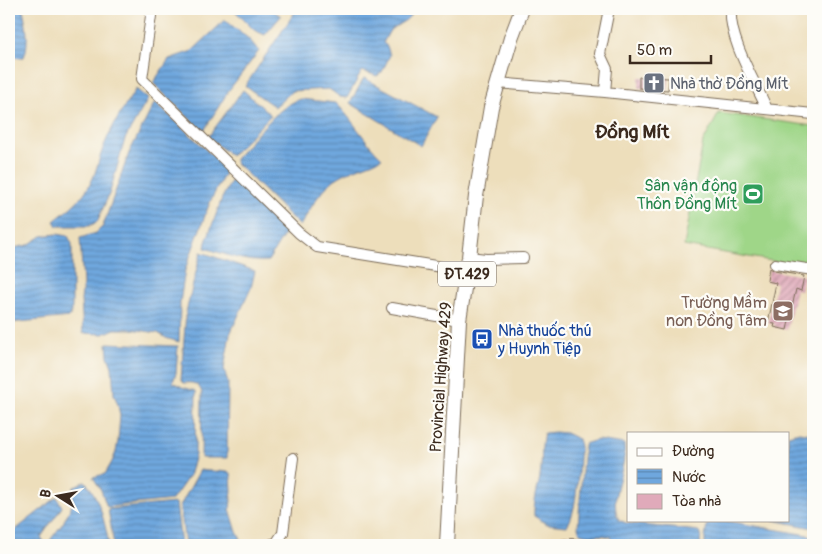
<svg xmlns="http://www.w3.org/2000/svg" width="822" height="554" viewBox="0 0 822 554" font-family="Pangolin,sans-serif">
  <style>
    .pitch { fill: #9fd688; stroke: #6d8053 }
    .water { fill: url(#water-rules); stroke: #55687e }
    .building { fill: url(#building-hatch) }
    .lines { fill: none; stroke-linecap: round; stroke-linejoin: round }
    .minor-casing { stroke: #796955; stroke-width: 12 }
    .major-casing { stroke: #796955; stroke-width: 16 }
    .minor { stroke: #fff; stroke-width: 10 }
    .major { stroke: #fff; stroke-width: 14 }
    .labels { text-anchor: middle; stroke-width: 4.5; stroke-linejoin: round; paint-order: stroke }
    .shield { fill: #fdfcf7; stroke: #75695f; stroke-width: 1 }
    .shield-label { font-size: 15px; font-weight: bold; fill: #3b2a1e }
    .worship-label { font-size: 16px; fill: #5b616d; stroke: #fdfcf7; text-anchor: start }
    .leisure-label { font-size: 16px; fill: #27864d; stroke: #fdfcf7; text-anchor: end }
    .education-label { font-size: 16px; fill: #785e54; stroke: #fdfcf7; text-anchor: end }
    .transit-label { font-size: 16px; fill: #164399; stroke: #fdfcf7; text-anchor: start }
    .street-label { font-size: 16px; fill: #3b2a1e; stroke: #fdfcf7 }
    .quarter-label { font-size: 19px; font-weight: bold; fill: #3b2a1e; stroke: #fdfcf7 }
  </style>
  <defs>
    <pattern id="water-rules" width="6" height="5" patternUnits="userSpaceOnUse" patternTransform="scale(1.25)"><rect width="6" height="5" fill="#6fa7de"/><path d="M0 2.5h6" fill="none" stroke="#5c88b3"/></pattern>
    <pattern id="building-hatch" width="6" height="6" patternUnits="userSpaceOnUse" patternTransform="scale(1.25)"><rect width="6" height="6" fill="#e0aaba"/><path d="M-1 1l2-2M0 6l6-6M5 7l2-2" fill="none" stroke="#b78b97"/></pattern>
  </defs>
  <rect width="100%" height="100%" fill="#fdfcf7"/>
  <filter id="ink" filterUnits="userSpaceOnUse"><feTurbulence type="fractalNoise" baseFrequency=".02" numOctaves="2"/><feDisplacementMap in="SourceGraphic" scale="10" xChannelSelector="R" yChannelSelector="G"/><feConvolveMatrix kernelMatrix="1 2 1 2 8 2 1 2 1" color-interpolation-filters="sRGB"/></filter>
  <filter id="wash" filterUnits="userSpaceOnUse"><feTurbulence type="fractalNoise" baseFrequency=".0096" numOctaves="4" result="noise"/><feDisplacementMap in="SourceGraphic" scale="20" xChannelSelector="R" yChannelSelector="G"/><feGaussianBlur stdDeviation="1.12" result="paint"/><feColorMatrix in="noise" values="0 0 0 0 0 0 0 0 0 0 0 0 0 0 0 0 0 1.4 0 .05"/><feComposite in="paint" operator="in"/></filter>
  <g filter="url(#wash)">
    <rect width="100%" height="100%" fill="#eddebb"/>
    <path class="pitch" d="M719 113 813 126V268L684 246 703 142Z"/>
    <path class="water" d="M9 9H23C26 24 30 42 24 57L9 58Z
      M235 9H271L281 16 265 35 254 30 234 10Z
      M297 9H417L406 20 390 30 383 43 387 46 390 55 382 72 377 76 362 71 347 98 340 97 329 89 292 91 275 107 245 86Z
      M225 20 249 39 259 51 229 90 203 132 153 83 169 59 192 51Z
      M364 78 437 117 421 146 350 103Z
      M136 89 148 99 125 139 110 192 97 222 89 226H57L54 221C65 212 79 202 87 189 96 176 98 160 104 146 111 128 125 105 136 89Z
      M243 90 271 115 231 156 208 137Z
      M301 99 336 103C353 120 364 141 382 158 369 165 354 168 342 175 322 185 311 208 300 226L235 162V159C251 142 279 104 301 99Z
      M155 102 227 169 210 202 185 270 180 303 179 342 166 338 158 333 131 329H115L103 334 83 333 81 300 83 284 80 238 96 233 103 226 129 153Z
      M234 176 287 230 268 261C246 263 225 254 205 248L206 242 222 198Z
      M57 234 68 236 72 244V307L70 317 9 323V249L28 245 42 236Z
      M201 252 255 271 251 288 230 334 224 369 228 383 227 458H201L202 393C199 383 193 382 184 383L181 380 186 312Z
      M107 343 178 346 176 373 173 382 182 387 196 391 195 455 189 476 172 500 107 507 101 490 93 477 105 474 112 462 116 452 118 441 120 416 118 405 114 394 112 367 108 356Z
      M555 432 566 433 578 439 580 446C578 466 578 511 567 526L547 524 534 516C533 499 540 485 541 468 542 456 541 444 544 433Z
      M799 432 813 434V528L773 520H788V435Z
      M597 440 624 444C628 470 607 495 619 520L626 523 698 531 701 533 700 545H612L611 537C601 534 590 537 580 533L578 527 584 444Z
      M200 470C211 472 221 470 231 473L232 491 230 509 237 532 244 545H185L180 506Z
      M85 481C100 498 105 524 109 545H50L51 539 63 523 73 503 72 491 75 486Z
      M57 497 62 507 41 537 46 545H9V535Z
      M176 503 181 545H114L108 509Z
      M708 520H721L813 536V545H705V537Z"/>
    <g id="blocks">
      <path class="building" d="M639 77 669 78 668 90 639 88Z
        M769 268 774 271 804 276 801 291 796 289 787 330 774 327 775 324 768 323 776 283 767 281Z"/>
    </g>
  </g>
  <g filter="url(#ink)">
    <use href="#blocks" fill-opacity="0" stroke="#796955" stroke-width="1"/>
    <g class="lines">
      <g class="minor-casing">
        <path id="minor" d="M152 9 142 79 299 233 317 247 467 271
          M731 9C728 38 755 82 767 109
          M497 83 605 92 813 114
          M605 92 607 69 600 54 609 9
          M469 257 486 259 523 258
          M775 264 813 270
          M392 308 459 320
          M270 545 277 542 283 533 293 458
          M561 545 572 544"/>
      </g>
      <g class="major-casing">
        <path id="major" d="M447 545 459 320 469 257 476 196 491 107 511 38 522 9"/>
      </g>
      <use href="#minor" class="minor"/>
      <use href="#major" class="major"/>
    </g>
  </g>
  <defs>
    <g id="church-square" transform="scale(1.125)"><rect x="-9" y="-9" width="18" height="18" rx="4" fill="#6b7280" stroke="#fdfcf7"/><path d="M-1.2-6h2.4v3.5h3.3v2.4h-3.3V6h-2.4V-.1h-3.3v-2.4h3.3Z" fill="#fff"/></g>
    <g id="stadium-square" transform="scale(1.125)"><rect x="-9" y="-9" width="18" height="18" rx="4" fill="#2e9e5b" stroke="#fdfcf7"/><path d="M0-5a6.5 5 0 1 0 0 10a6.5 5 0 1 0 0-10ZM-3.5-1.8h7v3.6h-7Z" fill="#fff"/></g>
    <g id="school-square" transform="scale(1.125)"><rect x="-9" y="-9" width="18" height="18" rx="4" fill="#8d6e63" stroke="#fdfcf7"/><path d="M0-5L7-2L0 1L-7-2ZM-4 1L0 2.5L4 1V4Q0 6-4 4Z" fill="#fff"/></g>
    <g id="bus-square" transform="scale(1.125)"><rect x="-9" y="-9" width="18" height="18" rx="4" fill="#1a4fb4" stroke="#fdfcf7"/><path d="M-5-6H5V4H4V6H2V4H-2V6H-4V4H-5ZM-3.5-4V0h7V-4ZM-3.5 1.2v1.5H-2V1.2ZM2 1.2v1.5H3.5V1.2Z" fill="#fff"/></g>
  </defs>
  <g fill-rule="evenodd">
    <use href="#church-square" x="654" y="83"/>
    <use href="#stadium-square" x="753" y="194"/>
    <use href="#school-square" x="783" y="311"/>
    <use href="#bus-square" x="482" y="339"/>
  </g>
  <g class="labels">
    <rect class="shield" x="438" y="261.5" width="58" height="25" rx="4"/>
    <g class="shield-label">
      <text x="467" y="279">ĐT.429</text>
    </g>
    <g class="worship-label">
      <text x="670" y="89">Nhà thờ Đồng Mít</text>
    </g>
    <g class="leisure-label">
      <text x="737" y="191">Sân vận động<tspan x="737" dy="18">Thôn Đồng Mít</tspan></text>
    </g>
    <g class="education-label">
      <text x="767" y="308">Trường Mầm<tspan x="767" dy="18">non Đồng Tâm</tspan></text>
    </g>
    <g class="transit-label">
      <text x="498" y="336">Nhà thuốc thú<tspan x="498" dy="18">y Huynh Tiệp</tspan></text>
    </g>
    <g class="street-label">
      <text transform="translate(440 377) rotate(-86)" y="6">Provincial Highway 429</text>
    </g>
    <g class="quarter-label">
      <text x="632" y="138">Đồng Mít</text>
    </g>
  </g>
  <rect width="822" height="554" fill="none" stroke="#fdfcf7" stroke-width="30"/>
  <rect x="627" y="432" width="162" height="90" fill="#fdfcf7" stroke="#afa8a0"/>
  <rect x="637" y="448" width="25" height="8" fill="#ffffff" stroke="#afa8a0"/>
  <text x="672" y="456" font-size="15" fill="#3b2a1e">Đường</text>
  <rect x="637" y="469" width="25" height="15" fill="url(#water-rules)" stroke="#afa8a0"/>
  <text x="672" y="482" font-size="15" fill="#3b2a1e">Nước</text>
  <rect x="637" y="494" width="25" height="15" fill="#e0aaba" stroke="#afa8a0"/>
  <text x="672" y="506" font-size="15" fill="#3b2a1e">Tòa nhà</text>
  <g transform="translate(58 496) rotate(281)" stroke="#fdfcf7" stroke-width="4" paint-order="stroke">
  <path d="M0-4L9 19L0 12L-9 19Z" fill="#3b2a1e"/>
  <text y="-8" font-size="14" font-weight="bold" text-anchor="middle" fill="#3b2a1e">B</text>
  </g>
  <path d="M630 55v8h81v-8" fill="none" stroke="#3b2a1e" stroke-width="2.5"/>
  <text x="637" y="55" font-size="15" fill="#3b2a1e" stroke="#fdfcf7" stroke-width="4" paint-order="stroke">50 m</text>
</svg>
